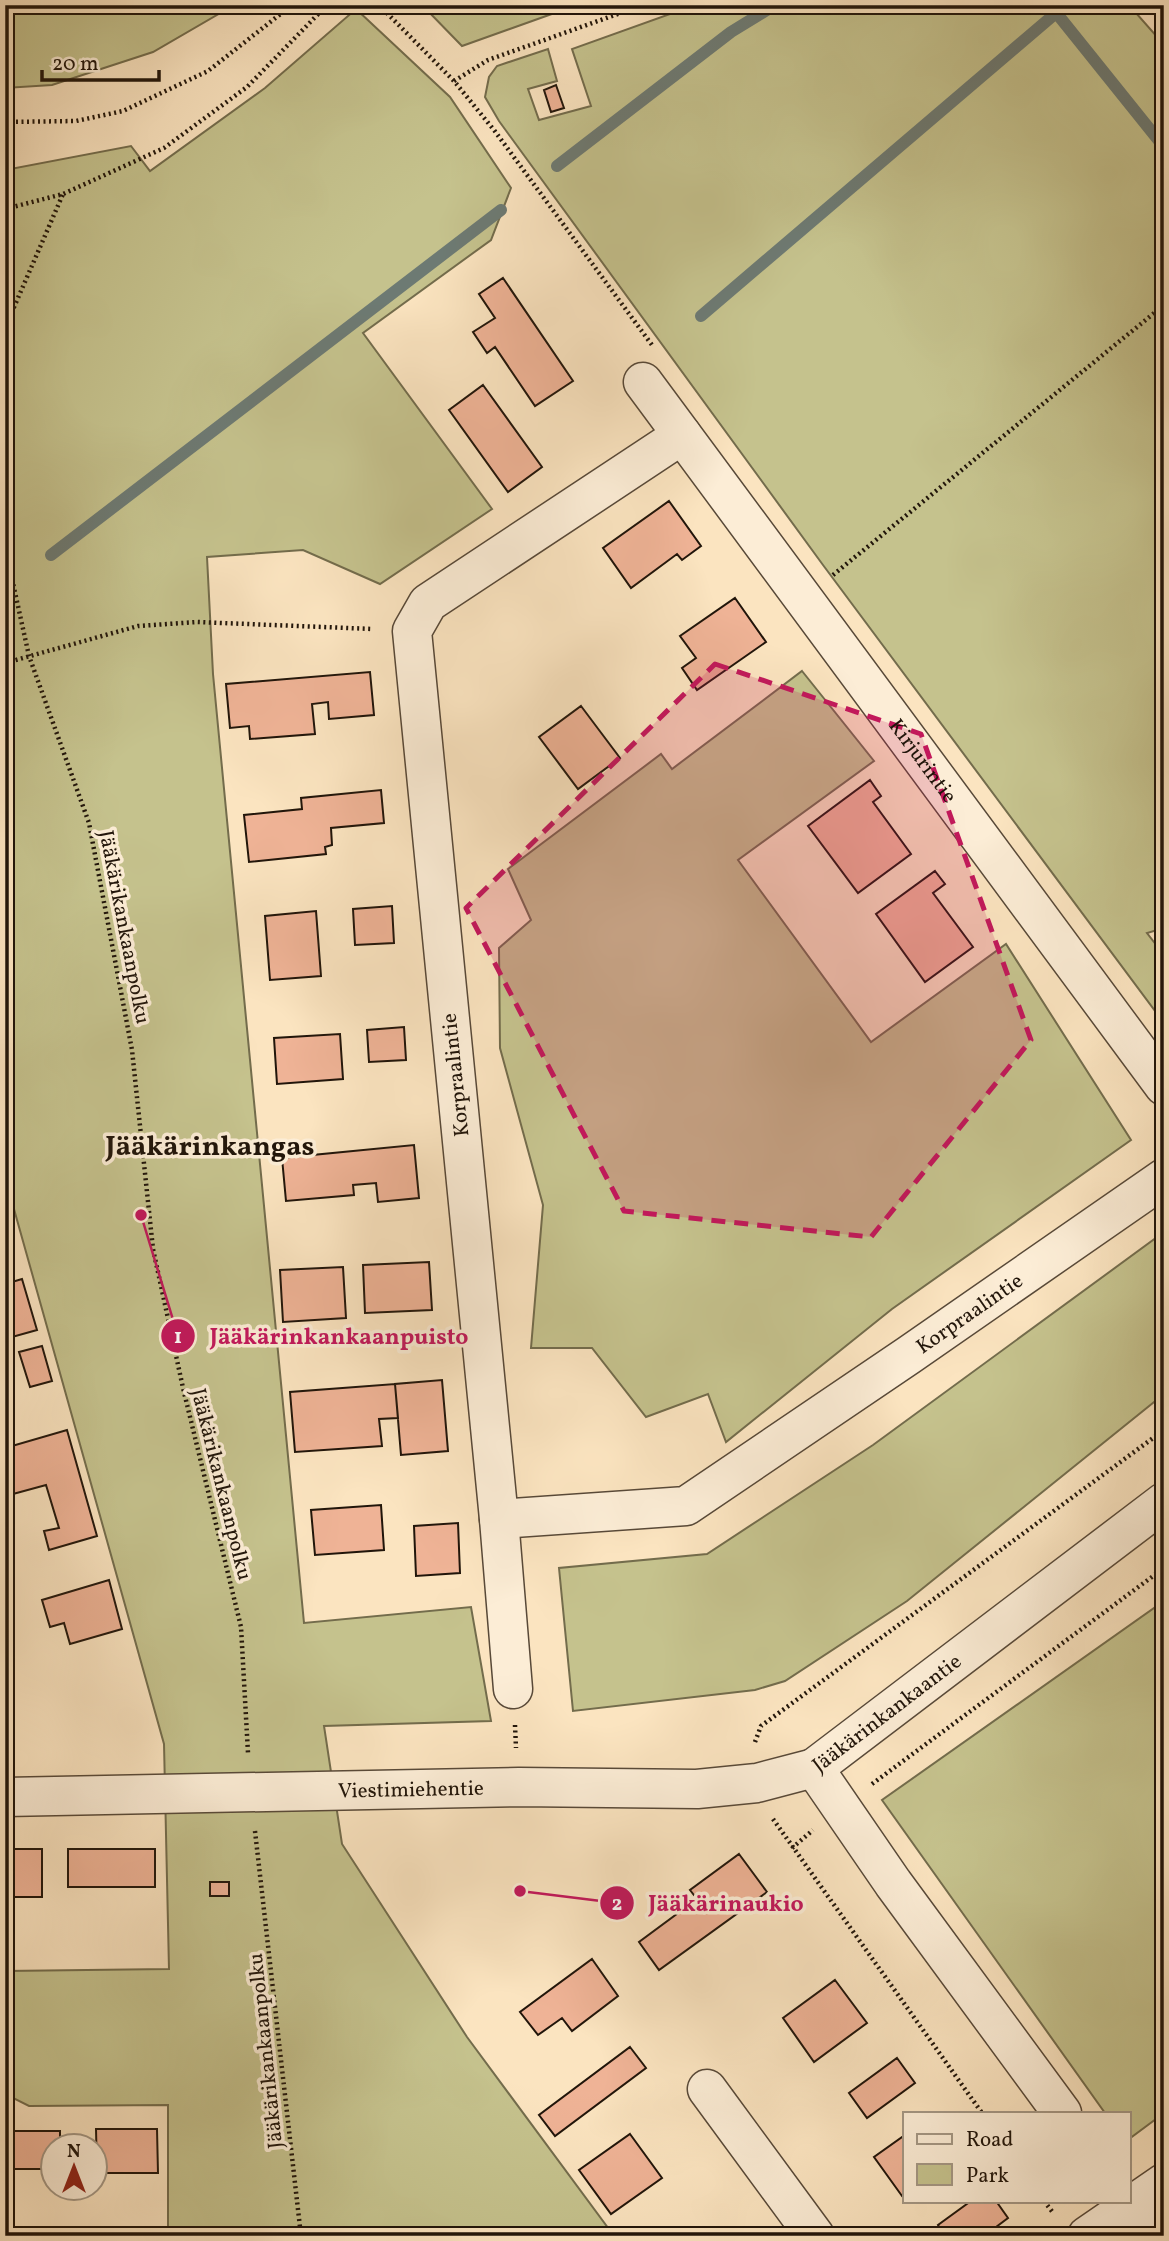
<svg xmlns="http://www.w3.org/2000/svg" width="1169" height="2241" viewBox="0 0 1169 2241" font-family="Vollkorn,serif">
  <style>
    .green { fill: #c5c28d; stroke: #736c4c; stroke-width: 2 }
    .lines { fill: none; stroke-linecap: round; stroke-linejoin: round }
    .stream { stroke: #6d7a73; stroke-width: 12 }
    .building { fill: #efb396; stroke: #21150a; stroke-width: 2 }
    .minor-casing { stroke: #584938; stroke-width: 41 }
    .path { stroke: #21150a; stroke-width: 4.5; stroke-dasharray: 2 3.5; stroke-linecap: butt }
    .minor { stroke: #fcedd6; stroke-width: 38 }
    .marked { fill: #c2185b; fill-opacity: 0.2; stroke: #c2185b; stroke-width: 5; stroke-dasharray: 14 9; stroke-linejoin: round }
    .labels { text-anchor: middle; stroke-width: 7; stroke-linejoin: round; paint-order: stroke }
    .street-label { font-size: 21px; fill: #21150a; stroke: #fcedd6 }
    .district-label { font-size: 28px; font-weight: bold; fill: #21150a; stroke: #fcedd6 }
    .leader { fill: none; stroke: #c2185b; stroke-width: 2.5 }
    .callout-dot { fill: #c2185b; stroke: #fcedd6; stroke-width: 2.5 }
    .mark-label { font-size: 21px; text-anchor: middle; font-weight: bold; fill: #fff }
    .callout-label { font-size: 23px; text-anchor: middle; font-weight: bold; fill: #c2185b; stroke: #fcedd6; stroke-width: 7; stroke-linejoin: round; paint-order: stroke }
  </style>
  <rect width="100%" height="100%" fill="#fbe4c0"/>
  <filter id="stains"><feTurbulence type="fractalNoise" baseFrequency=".00286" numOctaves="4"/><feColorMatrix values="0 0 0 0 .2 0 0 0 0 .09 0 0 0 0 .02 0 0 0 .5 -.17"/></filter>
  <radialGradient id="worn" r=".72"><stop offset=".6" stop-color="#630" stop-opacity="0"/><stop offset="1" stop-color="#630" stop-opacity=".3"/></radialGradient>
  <path class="green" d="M5 5H234L153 52 52 85 5 88Z
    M422 5H577L462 46Z
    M695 5H1129L1158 38 1164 41V928L1147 933 1164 955V1023L823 565 499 121 485 97 489 77 497 66 548 49 557 81 528 89 539 120 591 106 572 49Z
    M356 9 450 97 511 188 491 240 363 333 492 509 380 584 303 550 207 557 213 674 304 1623 471 1607 491 1721 324 1726 342 1844 467 2037 614 2236H168V2105L29 2106 5 2094V1971L169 1969 164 1744 5 1177V170L131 146 150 171 265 88Z
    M802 671 874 761 738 860 871 1042 1006 944 1131 1140 892 1309 726 1442 708 1394 646 1417 592 1348H531L543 1205 500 1048 499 948 531 920 508 869 661 754 672 769Z
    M1164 1232V1394L907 1601 785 1681 755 1690 573 1711 559 1568 707 1554 873 1445Z
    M1164 1601V2113L1129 2139V2113H1105L882 1800Z"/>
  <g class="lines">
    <path class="stream" d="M1050 5 1164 147
      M557 166 731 32 775 5
      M701 316 1056 13
      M51 555 501 210"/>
  </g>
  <path class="building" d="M556 85 564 108 551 112 544 90Z
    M503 278 573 381 535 406 495 347 487 353 473 332 495 318 479 294Z
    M483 385 542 467 508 492 449 410Z
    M669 501 701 546 682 560 677 554 631 588 603 548Z
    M735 598 766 642 697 690 682 668 696 658 680 636Z
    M370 672 374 715 329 719 328 702 312 704 315 734 250 739 249 726 230 728 226 684Z
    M581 706 620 758 578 789 539 737Z
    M870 780 881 796 873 802 911 854 858 893 808 826Z
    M381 790 384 823 331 828 332 845 325 847 326 854 249 862 244 815 302 809 301 798Z
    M935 871 945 884 933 893 973 947 925 982 876 914Z
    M392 906 394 943 355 945 353 909Z
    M316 911 321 976 270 980 265 916Z
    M404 1027 406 1060 369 1062 367 1030Z
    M340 1034 343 1079 277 1084 274 1038Z
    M414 1145 419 1198 378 1202 376 1183 353 1185 354 1195 286 1201 282 1158Z
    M429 1262 432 1310 365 1313 363 1265Z
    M343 1267 346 1318 283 1322 280 1270Z
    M22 1279 37 1330 5 1339V1284Z
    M42 1346 52 1381 30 1387 19 1352Z
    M442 1380 448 1451 401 1455 395 1384Z
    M395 1384 398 1418 379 1419 382 1446 295 1452 290 1392Z
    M67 1430 97 1536 49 1550 44 1531 59 1528 46 1485 13 1494 5 1467V1448Z
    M381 1505 384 1550 315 1555 311 1510Z
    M458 1523 460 1573 416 1576 414 1526Z
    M109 1580 122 1629 70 1644 64 1623 50 1627 42 1600Z
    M5 1849H42V1897H5Z
    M68 1849H155V1887H68Z
    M739 1854 767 1892 659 1970 639 1942 697 1899 690 1890Z
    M210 1882H229V1896H210Z
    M592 1959 618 1996 572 2031 562 2018 538 2035 520 2012Z
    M835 1980 867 2023 814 2062 783 2018Z
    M630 2047 646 2068 555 2136 539 2115Z
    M897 2058 915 2083 867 2118 849 2093Z
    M96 2129H157L158 2173H97Z
    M5 2131H60V2146H52V2169H5Z
    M630 2134 662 2178 611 2214 579 2170Z
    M905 2135V2194L902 2196 874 2157Z
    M971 2201H996L1008 2218 984 2236H945L938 2225Z"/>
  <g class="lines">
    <g class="minor-casing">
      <g id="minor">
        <path id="s1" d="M643 382 1164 1086"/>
        <path id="s2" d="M499 1519 686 1506 909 1355 1164 1178"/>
        <path d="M513 1689 499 1519 412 631 428 603 682 435"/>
        <path id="s3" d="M5 1797 519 1787 697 1789 757 1783 814 1768"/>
        <path d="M707 2089 815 2236"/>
        <path id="s4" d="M1062 2113 893 1883 814 1768 1164 1502"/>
        <path d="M1127 2201 1151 2236"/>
        <path d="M1087 2236 1164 2183"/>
      </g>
    </g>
    <path class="path" d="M379 5 454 81 494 130 652 345
      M454 81 488 60 643 5
      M5 122 76 121 123 111 208 71 292 5
      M5 209 63 194 164 148 247 87 327 5
      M5 328 63 194
      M5 547 29 656 89 823 132 1050 153 1249 183 1388 241 1627 248 1753
      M833 575 1164 305
      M5 663 138 626 197 622 373 629
      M515 1725 516 1748
      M755 1742 761 1726 1164 1430
      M872 1784 1164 1568
      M773 1819 982 2113
      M255 1831 301 2236
      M792 1848 813 1830
      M1044 2201 1054 2214"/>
    <use href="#minor" class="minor"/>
  </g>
  <path class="marked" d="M715 664 921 734 1031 1040 871 1237 624 1211 466 908Z"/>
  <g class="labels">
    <g class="street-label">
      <text dy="7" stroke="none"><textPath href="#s1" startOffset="471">Kirjurintie</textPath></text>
      <text transform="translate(125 927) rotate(79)" y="7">Jääkärikankaanpolku</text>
      <text transform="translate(455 1075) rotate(-96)" y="7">Korpraalintie</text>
      <text dy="7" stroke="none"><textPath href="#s2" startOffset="530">Korpraalintie</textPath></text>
      <text transform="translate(222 1484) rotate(76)" y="7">Jääkärikankaanpolku</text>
      <text dy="7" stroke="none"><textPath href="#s4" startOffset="516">Jääkärinkankaantie</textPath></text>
      <text dy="7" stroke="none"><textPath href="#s3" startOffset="406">Viestimiehentie</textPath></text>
      <text transform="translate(265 2051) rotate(-96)" y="7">Jääkärikankaanpolku</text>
    </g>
    <g class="district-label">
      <text x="210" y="1155">Jääkärinkangas</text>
    </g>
  </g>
  <path class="leader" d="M141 1215L178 1336M520 1891L617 1903"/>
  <g class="callout-dot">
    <circle cx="141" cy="1215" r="7"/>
    <circle cx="520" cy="1891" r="7"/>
    <circle cx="178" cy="1336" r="18"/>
    <circle cx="617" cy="1903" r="18"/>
  </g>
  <g class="mark-label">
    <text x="178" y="1343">1</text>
    <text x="617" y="1910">2</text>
  </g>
  <g class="callout-label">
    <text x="339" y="1344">Jääkärinkankaanpuisto</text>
    <text x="726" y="1911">Jääkärinaukio</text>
  </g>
  <rect width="1169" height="2241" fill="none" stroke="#fbe4c0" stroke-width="28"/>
  <rect x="7" y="7" width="1155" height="2227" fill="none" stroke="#21150a" stroke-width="3.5"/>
  <rect x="14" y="14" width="1141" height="2213" fill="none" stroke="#21150a" stroke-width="2"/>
  <rect x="903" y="2112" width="228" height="91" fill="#fcedd6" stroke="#a49784" stroke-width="2"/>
  <rect x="917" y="2134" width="35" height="10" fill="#fcedd6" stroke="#a49784" stroke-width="2"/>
  <text x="966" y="2146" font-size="21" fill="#21150a">Road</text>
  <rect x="917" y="2164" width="35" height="21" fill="#c5c28d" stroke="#a49784" stroke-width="2"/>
  <text x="966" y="2182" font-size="21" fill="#21150a">Park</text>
  <g transform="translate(74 2167)"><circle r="33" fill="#fcedd6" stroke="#a49784" stroke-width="2"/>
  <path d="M0-5L12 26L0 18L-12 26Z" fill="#8f2418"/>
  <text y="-10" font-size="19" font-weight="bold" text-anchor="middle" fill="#21150a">N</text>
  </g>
  <path d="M42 70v10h117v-10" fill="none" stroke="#21150a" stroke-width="3.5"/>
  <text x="52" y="70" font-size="21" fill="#21150a" stroke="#fcedd6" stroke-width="5" paint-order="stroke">20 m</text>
  <rect width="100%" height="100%" filter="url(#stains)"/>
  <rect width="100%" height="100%" fill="url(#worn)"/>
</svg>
